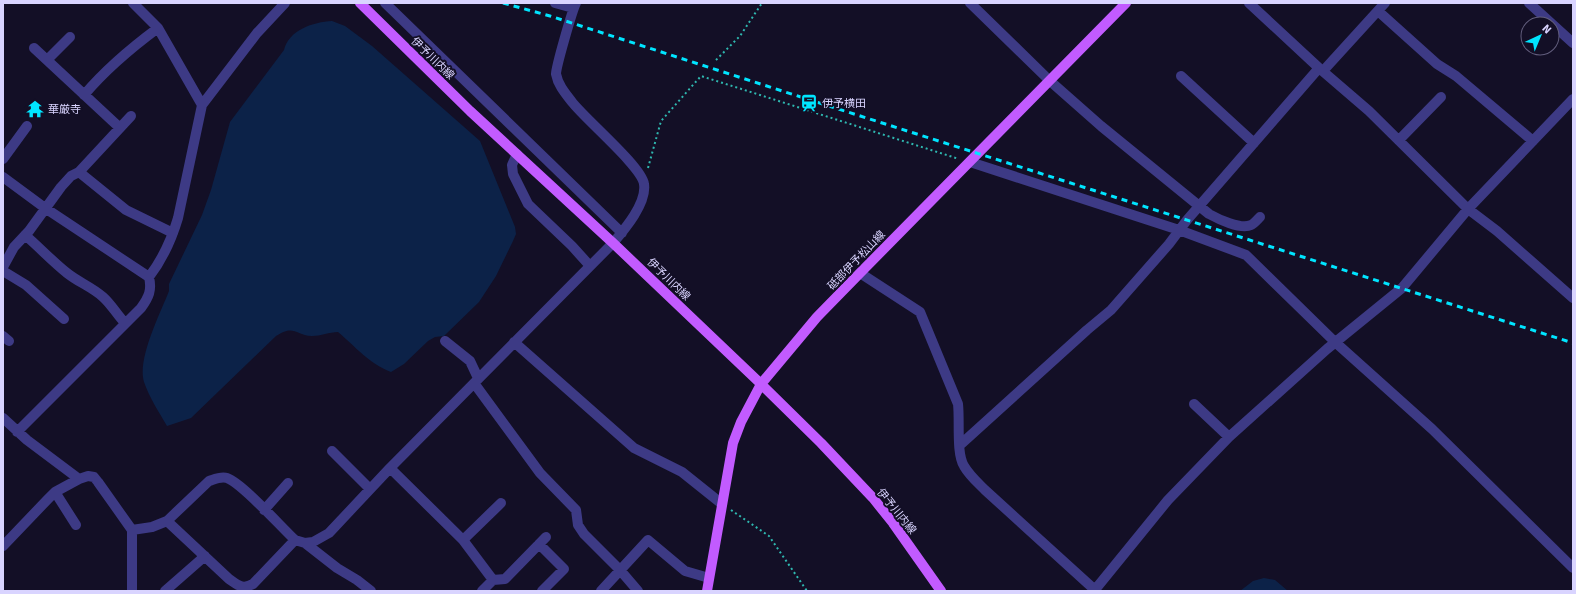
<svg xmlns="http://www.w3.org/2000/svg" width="1576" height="594" viewBox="0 0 1576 594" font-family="Signika,'Noto Sans JP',sans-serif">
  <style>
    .water { fill: #0c2248 }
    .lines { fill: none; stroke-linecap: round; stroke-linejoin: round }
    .path { stroke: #2fb8b0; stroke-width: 2; stroke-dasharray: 2 3; stroke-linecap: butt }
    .minor { stroke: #3d3a85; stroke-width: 10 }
    .major { stroke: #c25bff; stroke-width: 10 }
    .rail { stroke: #00e5ff; stroke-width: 3; stroke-dasharray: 6 5; stroke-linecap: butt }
    .labels { text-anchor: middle; stroke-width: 4; stroke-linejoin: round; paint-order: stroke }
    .street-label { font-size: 11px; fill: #d9d4ff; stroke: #130f26 }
    .poi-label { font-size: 11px; fill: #d9d4ff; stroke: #130f26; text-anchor: start }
  </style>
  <rect width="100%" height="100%" fill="#130f26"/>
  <path class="water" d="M332 21 345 26 372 46 480 141 515 227 516 234 513 241 496 276 479 302 444 336 435 337 428 341 404 364 391 372C368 363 356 347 338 332 329 332 321 336 312 336 295 335 294 324 276 336L191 418 167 426C159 412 149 397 144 382 137 359 160 314 169 291V284L202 215 211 190 230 122 284 50C289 30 313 22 332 21Z
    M1264 578 1275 580 1288 591H1240L1253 581Z"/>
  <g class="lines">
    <path class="path" d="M716 60 740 36 762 3
      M648 168 661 121 701 76 959 159
      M731 510 769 536 807 591"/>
    <path class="minor" d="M133 3 158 28 202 105
      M385 3 622 233
      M555 3 573 8
      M970 3 1050 81 1101 126 1209 214C1218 219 1241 230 1251 225 1254 224 1258 219 1260 217
      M1249 3 1319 68 1369 111 1468 209 1497 231 1573 298
      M1529 3 1573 43
      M1378 11 1437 64 1456 76 1533 141
      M34 48 120 128
      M47 60 70 37
      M1323 71 1385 3
      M1181 76 1254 143
      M84 95C106 69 131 48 158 28
      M1399 140 1441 97
      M517 154 512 165 513 174 528 204 572 246 590 266
      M3 159 27 126
      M970 162 1179 230 1246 255 1335 342 1432 429 1573 568
      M79 172 131 116
      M3 177 45 208 149 277C152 290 149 297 141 308L17 432
      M25 235C39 247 52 261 67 273 78 282 92 287 103 297 112 305 117 315 125 323
      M3 267 14 247 29 231 61 187 71 176 79 172 126 210 173 233
      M3 271 26 285 64 319
      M860 273 920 312 958 404C960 421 956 453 964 466 969 475 977 482 985 490L1095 590
      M149 277C162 260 172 238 178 218L202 105 257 33 285 3
      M3 336 9 341
      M445 341 470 361 478 378
      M514 342 634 448 682 472 722 504
      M474 383 540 473 576 510 578 525 584 534 620 570 638 591
      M1194 404 1229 437
      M3 418 27 440 79 479
      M960 445 1087 330 1111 310 1169 244 1187 220 1319 68
      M332 451 370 489
      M390 468 463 540 493 580 482 591
      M55 492 76 525
      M264 510 288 483
      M167 521 229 579C238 585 242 590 253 584L295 540
      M463 540 501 503
      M305 543 337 568 357 580 371 591
      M539 544 564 569 542 591
      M3 546 48 499 55 492 79 479 88 476 94 477 98 482 132 530 152 527 167 521 209 481C215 479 221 476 227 478 242 483 281 527 295 540L305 543 313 542 329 533 390 468 613 243C625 229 647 203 644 184 642 167 586 120 572 102 565 93 558 85 556 74 556 67 572 11 576 3
      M493 580 505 579 546 537
      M132 591V530
      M165 591 205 556
      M601 591 648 540 685 571 709 578
      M1094 591 1168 500 1229 437 1327 349 1402 288 1468 209 1573 99"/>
    <path class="major" d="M360 3 470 111 613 243 761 384 821 443 873 498 893 523 941 591
      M707 591 733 443 741 422 761 384 817 317 860 273 1126 3"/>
    <path class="rail" d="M503 3 550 16 810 100 1573 343"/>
  </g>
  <defs>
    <g id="station-bare" transform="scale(1.38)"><path d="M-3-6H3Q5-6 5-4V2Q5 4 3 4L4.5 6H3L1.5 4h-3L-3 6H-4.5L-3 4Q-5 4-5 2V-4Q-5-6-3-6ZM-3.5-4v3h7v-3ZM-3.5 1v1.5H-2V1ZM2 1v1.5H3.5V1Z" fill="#00e5ff" stroke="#130f26" stroke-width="2.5" paint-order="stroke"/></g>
    <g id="temple-bare" transform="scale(1.38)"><path d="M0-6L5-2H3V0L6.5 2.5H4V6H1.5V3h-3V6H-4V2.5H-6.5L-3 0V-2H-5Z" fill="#00e5ff" stroke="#130f26" stroke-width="2.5" paint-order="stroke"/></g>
  </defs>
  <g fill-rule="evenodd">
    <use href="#station-bare" x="809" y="103"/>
    <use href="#temple-bare" x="35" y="109"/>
  </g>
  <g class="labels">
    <g class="street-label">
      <text transform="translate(433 58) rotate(44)" y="4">伊予川内線</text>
      <text transform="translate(856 260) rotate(-46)" y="4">砥部伊予松山線</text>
      <text transform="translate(669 279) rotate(44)" y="4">伊予川内線</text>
      <text transform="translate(897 511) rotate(51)" y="4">伊予川内線</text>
    </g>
    <g class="poi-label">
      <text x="822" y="107">伊予横田</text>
      <text x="48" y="113">華厳寺</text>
    </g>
  </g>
  <rect width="1576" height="594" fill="none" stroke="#d9d4ff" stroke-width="8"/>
  <g transform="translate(1540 36) rotate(44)"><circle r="19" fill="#130f26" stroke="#625e7d"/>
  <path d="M0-3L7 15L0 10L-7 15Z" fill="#00e5ff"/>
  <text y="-6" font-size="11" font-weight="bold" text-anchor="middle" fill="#d9d4ff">N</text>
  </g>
</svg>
